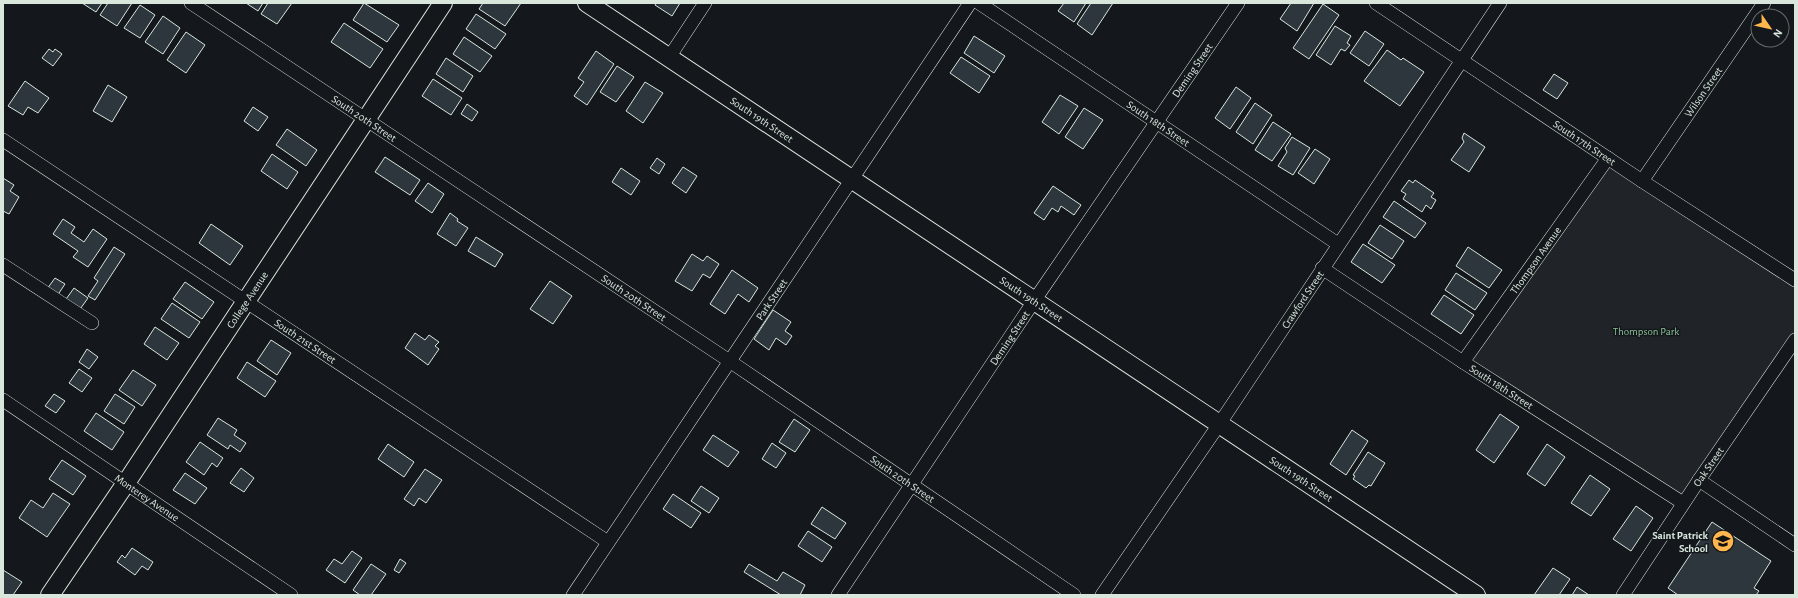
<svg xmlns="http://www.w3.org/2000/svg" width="1798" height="598" viewBox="0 0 1798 598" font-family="'Alegreya Sans',sans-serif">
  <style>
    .green { fill: #202428; stroke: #939e99 }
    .building { fill: #2c363c; stroke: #d8e6dc }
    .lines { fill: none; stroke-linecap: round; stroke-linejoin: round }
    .street-casing { stroke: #d8e6dc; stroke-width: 14 }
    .secondary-casing { stroke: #d8e6dc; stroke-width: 20 }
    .street { stroke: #14181c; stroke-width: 13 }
    .secondary { stroke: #14181c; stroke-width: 18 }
    .labels { text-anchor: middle; stroke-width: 3; stroke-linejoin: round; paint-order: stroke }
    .street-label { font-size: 11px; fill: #d8e6dc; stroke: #14181c }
    .park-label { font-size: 11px; fill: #8ac095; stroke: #14181c }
    .poi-label { font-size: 11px; font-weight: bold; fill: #d8e6dc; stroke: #14181c; text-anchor: end }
  </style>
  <rect width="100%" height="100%" fill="#14181c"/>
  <path class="green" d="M1608 158 1795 280V340L1683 503 1463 362Z"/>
  <path class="building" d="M82 3H102L96 12Z
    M108 3H132L117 26 100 15Z
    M246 3H263L258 11Z
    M268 3H292L277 24 261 14Z
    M364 3 399 25 387 42 353 20Z
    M483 3H521L505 26 479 9Z
    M656 3H680L672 16 655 5Z
    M1064 3H1086L1074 22 1058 11Z
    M1091 3H1113L1092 35 1077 24Z
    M1291 3H1314L1297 31 1280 19Z
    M1323 4 1339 15 1309 59 1293 48Z
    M140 5 155 15 140 38 124 28Z
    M476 14 506 34 495 49 466 29Z
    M163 16 180 28 163 54 145 42Z
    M344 23 383 49 370 68 331 42Z
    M1335 26 1351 36 1347 43 1350 45 1345 51 1341 49 1331 65 1316 55Z
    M1365 31 1384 44 1369 66 1350 53Z
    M186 32 205 45 186 73 167 60Z
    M974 36 1005 56 994 73 964 53Z
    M464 37 492 56 480 72 453 54Z
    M49 49 53 52 55 49 62 54 53 66 42 58Z
    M1387 50 1401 60 1403 58 1424 72 1400 106 1364 81Z
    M596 51 614 64 587 105 574 96 584 82 578 78Z
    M961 57 990 76 979 93 950 73Z
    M446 58 473 76 463 92 436 74Z
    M617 66 634 77 616 102 600 92Z
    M1554 74 1568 83 1557 99 1543 90Z
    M433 79 462 98 451 115 422 96Z
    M25 81 49 98 38 113 28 107 23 115 8 106Z
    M645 82 663 93 643 123 626 111Z
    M108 85 127 97 112 122 93 111Z
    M1236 87 1251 98 1230 129 1215 118Z
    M1060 95 1078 106 1059 134 1042 122Z
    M1255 103 1272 115 1253 144 1236 132Z
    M467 104 478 112 472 121 461 114Z
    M253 107 268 117 258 131 244 121Z
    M1084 108 1103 120 1083 149 1065 137Z
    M1273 122 1291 134 1272 161 1255 150Z
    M287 129 317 150 306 166 276 145Z
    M1464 133 1485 147 1469 172 1451 160 1464 142 1462 138Z
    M1292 137 1310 148 1293 175 1278 166 1287 152 1285 148Z
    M1315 149 1330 159 1314 184 1298 173Z
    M272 154 298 172 287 189 261 171Z
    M385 157 420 180 410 195 375 172Z
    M657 158 665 164 659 174 650 168Z
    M683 167 697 176 686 193 672 183Z
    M621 168 640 181 631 195 612 182Z
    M3 178 14 185 10 191 19 197 9 214 3 211Z
    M1409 180 1413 183 1415 180 1434 193 1431 197 1436 200 1431 209 1426 205 1422 212 1403 199 1406 194 1401 191Z
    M428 183 444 194 432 213 415 201Z
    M1053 186 1081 205 1074 215 1061 206 1058 212 1052 208 1044 220 1034 213Z
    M1394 201 1426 223 1415 238 1383 217Z
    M450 213 458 219 457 221 468 228 456 246 437 234Z
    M63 219 75 227 71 233 84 242 93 229 107 239 88 267 73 257 78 251 53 234Z
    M211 224 243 246 230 265 199 243Z
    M1380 225 1404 241 1392 259 1368 243Z
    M476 237 503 254 495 267 468 251Z
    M1363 244 1395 265 1382 283 1351 262Z
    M114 247 125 254 95 300 88 296 98 281 94 278Z
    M1468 247 1502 270 1489 288 1456 266Z
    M692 254 703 261 707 256 719 264 710 278 703 274 692 291 675 281Z
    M732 270 758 288 749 302 738 294 725 314 710 304Z
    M1456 273 1487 293 1475 310 1445 290Z
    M55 278 65 284 57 296 47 289Z
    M550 281 572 296 553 324 530 309Z
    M185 282 214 302 202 319 173 299Z
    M74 288 88 298 78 312 64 302Z
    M1444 295 1474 315 1461 334 1431 314Z
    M172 303 200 322 189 338 161 319Z
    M773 310 791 322 785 331 792 336 786 345 776 338 769 350 754 339Z
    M155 327 179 343 167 360 144 344Z
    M415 333 425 340 429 335 439 342 435 346 439 349 428 365 405 348Z
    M271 340 291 353 277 375 257 361Z
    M87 349 98 357 89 369 79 362Z
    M247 362 276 381 265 397 237 378Z
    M79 369 92 378 82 392 69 383Z
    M133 370 156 385 142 406 119 390Z
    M54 394 65 401 56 413 45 406Z
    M115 394 135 407 124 424 104 411Z
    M96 413 124 432 112 450 84 431Z
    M1500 414 1519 427 1494 463 1476 450Z
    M218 418 237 430 234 435 246 443 240 452 230 445 228 449 207 435Z
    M794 419 810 430 795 452 779 442Z
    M1352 430 1368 441 1346 475 1330 464Z
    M713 435 739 452 728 467 703 450Z
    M200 442 223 458 217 467 212 463 204 475 186 462Z
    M772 443 786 453 776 468 762 459Z
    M388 444 414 462 404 477 378 459Z
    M1547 444 1565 457 1545 486 1527 474Z
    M1368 452 1385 463 1371 486 1369 485 1366 488 1353 479 1355 476 1353 475Z
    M62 460 86 476 73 495 49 479Z
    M241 468 254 478 244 492 230 483Z
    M425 469 442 480 426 503 419 498 414 506 404 499Z
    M185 473 207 488 195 504 173 490Z
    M1590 475 1610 489 1591 516 1571 503Z
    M701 486 719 498 709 513 691 501Z
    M53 493 70 504 47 537 19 518 31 500 43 508Z
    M673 494 701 513 691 528 663 509Z
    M1636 506 1653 518 1631 551 1613 539Z
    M822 507 846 523 835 539 811 524Z
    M1712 522 1771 561 1754 588 1759 591 1756 595H1678L1668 588Z
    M808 531 832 547 822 562 798 546Z
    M132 548 153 562 148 570 142 566 135 575 117 562 122 555 125 558Z
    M352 551 362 558 345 583 326 570 334 559 342 564Z
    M400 559 406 563 399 573 394 570Z
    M371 564 386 574 371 595H360L353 590Z
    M749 564 777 581 783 572 805 585 800 595H781L744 572Z
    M1553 568 1570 579 1559 595H1534Z
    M3 570 22 582 13 595H3Z
    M1577 587 1589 595H1572Z"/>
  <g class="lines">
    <g class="street-casing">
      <g id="street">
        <path id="s1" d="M191 3 731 362 1074 595"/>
        <path id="s2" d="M979 3 1338 244"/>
        <path id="s3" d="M1376 3 1642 181 1795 280"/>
        <path d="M668 59 705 3"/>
        <path id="s4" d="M3 140 608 542"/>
        <path id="s5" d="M1642 181 1764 3"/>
        <path d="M3 265 92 323"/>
        <path id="s6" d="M1322 268 1463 362 1683 503"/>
        <path id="s7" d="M1463 362 1608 158"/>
        <path id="s8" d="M3 400 291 595"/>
        <path d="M1699 480 1795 545"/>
        <path id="s9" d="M573 595 970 3"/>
        <path id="s10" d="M838 595 1034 301 1238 3"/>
        <path id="s11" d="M1102 595 1220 423 1500 3"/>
        <path id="s12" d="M1623 595 1699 480 1795 340"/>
      </g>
    </g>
    <g class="secondary-casing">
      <g id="secondary">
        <path id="s13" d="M587 3 1476 595"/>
        <path id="s14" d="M50 595 126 483 443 3"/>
      </g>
    </g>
    <use href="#street" class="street"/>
    <use href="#secondary" class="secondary"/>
  </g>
  <defs>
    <g id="school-disc" transform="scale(1.15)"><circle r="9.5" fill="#ffb74d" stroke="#14181c"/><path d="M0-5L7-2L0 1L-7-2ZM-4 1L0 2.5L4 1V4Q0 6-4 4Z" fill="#111"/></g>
  </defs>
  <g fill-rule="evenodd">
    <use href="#school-disc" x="1723" y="541"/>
  </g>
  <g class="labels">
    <g class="street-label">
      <text dy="4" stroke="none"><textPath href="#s10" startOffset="633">Deming Street</textPath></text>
      <text dy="4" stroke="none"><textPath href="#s5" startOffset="108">Wilson Street</textPath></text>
      <text dy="4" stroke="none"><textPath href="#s1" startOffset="208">South 20th Street</textPath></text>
      <text dy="4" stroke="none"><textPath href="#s13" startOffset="210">South 19th Street</textPath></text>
      <text dy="4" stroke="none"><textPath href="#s2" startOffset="216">South 18th Street</textPath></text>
      <text dy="4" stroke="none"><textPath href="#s3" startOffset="251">South 17th Street</textPath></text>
      <text dy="4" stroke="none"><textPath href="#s7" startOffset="125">Thompson Avenue</textPath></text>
      <text dy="4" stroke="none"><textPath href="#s1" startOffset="532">South 20th Street</textPath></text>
      <text dy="4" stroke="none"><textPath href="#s13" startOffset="534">South 19th Street</textPath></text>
      <text dy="4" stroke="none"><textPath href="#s11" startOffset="357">Crawford Street</textPath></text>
      <text dy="4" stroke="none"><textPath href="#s14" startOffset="355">College Avenue</textPath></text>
      <text dy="4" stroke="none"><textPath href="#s9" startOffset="356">Park Street</textPath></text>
      <text dy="4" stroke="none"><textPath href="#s10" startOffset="309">Deming Street</textPath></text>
      <text dy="4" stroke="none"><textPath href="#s4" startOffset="363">South 21st Street</textPath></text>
      <text dy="4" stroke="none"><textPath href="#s6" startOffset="215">South 18th Street</textPath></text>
      <text dy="4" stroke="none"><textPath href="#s12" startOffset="154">Oak Street</textPath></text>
      <text dy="4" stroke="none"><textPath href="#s1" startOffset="856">South 20th Street</textPath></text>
      <text dy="4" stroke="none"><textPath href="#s13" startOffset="858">South 19th Street</textPath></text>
      <text dy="4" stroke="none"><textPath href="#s8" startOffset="174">Monterey Avenue</textPath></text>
    </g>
    <g class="park-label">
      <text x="1646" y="335">Thompson Park</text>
    </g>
    <g class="poi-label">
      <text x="1708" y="539">Saint Patrick<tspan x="1708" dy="13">School</tspan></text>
    </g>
  </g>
  <rect width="1798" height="598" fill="none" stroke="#d8e6dc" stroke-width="8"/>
  <g transform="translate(1770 28) rotate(124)"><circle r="19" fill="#14181c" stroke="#626a69"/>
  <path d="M0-3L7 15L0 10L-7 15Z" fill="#ffb74d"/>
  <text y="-6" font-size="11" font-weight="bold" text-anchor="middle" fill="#d8e6dc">N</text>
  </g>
</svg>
